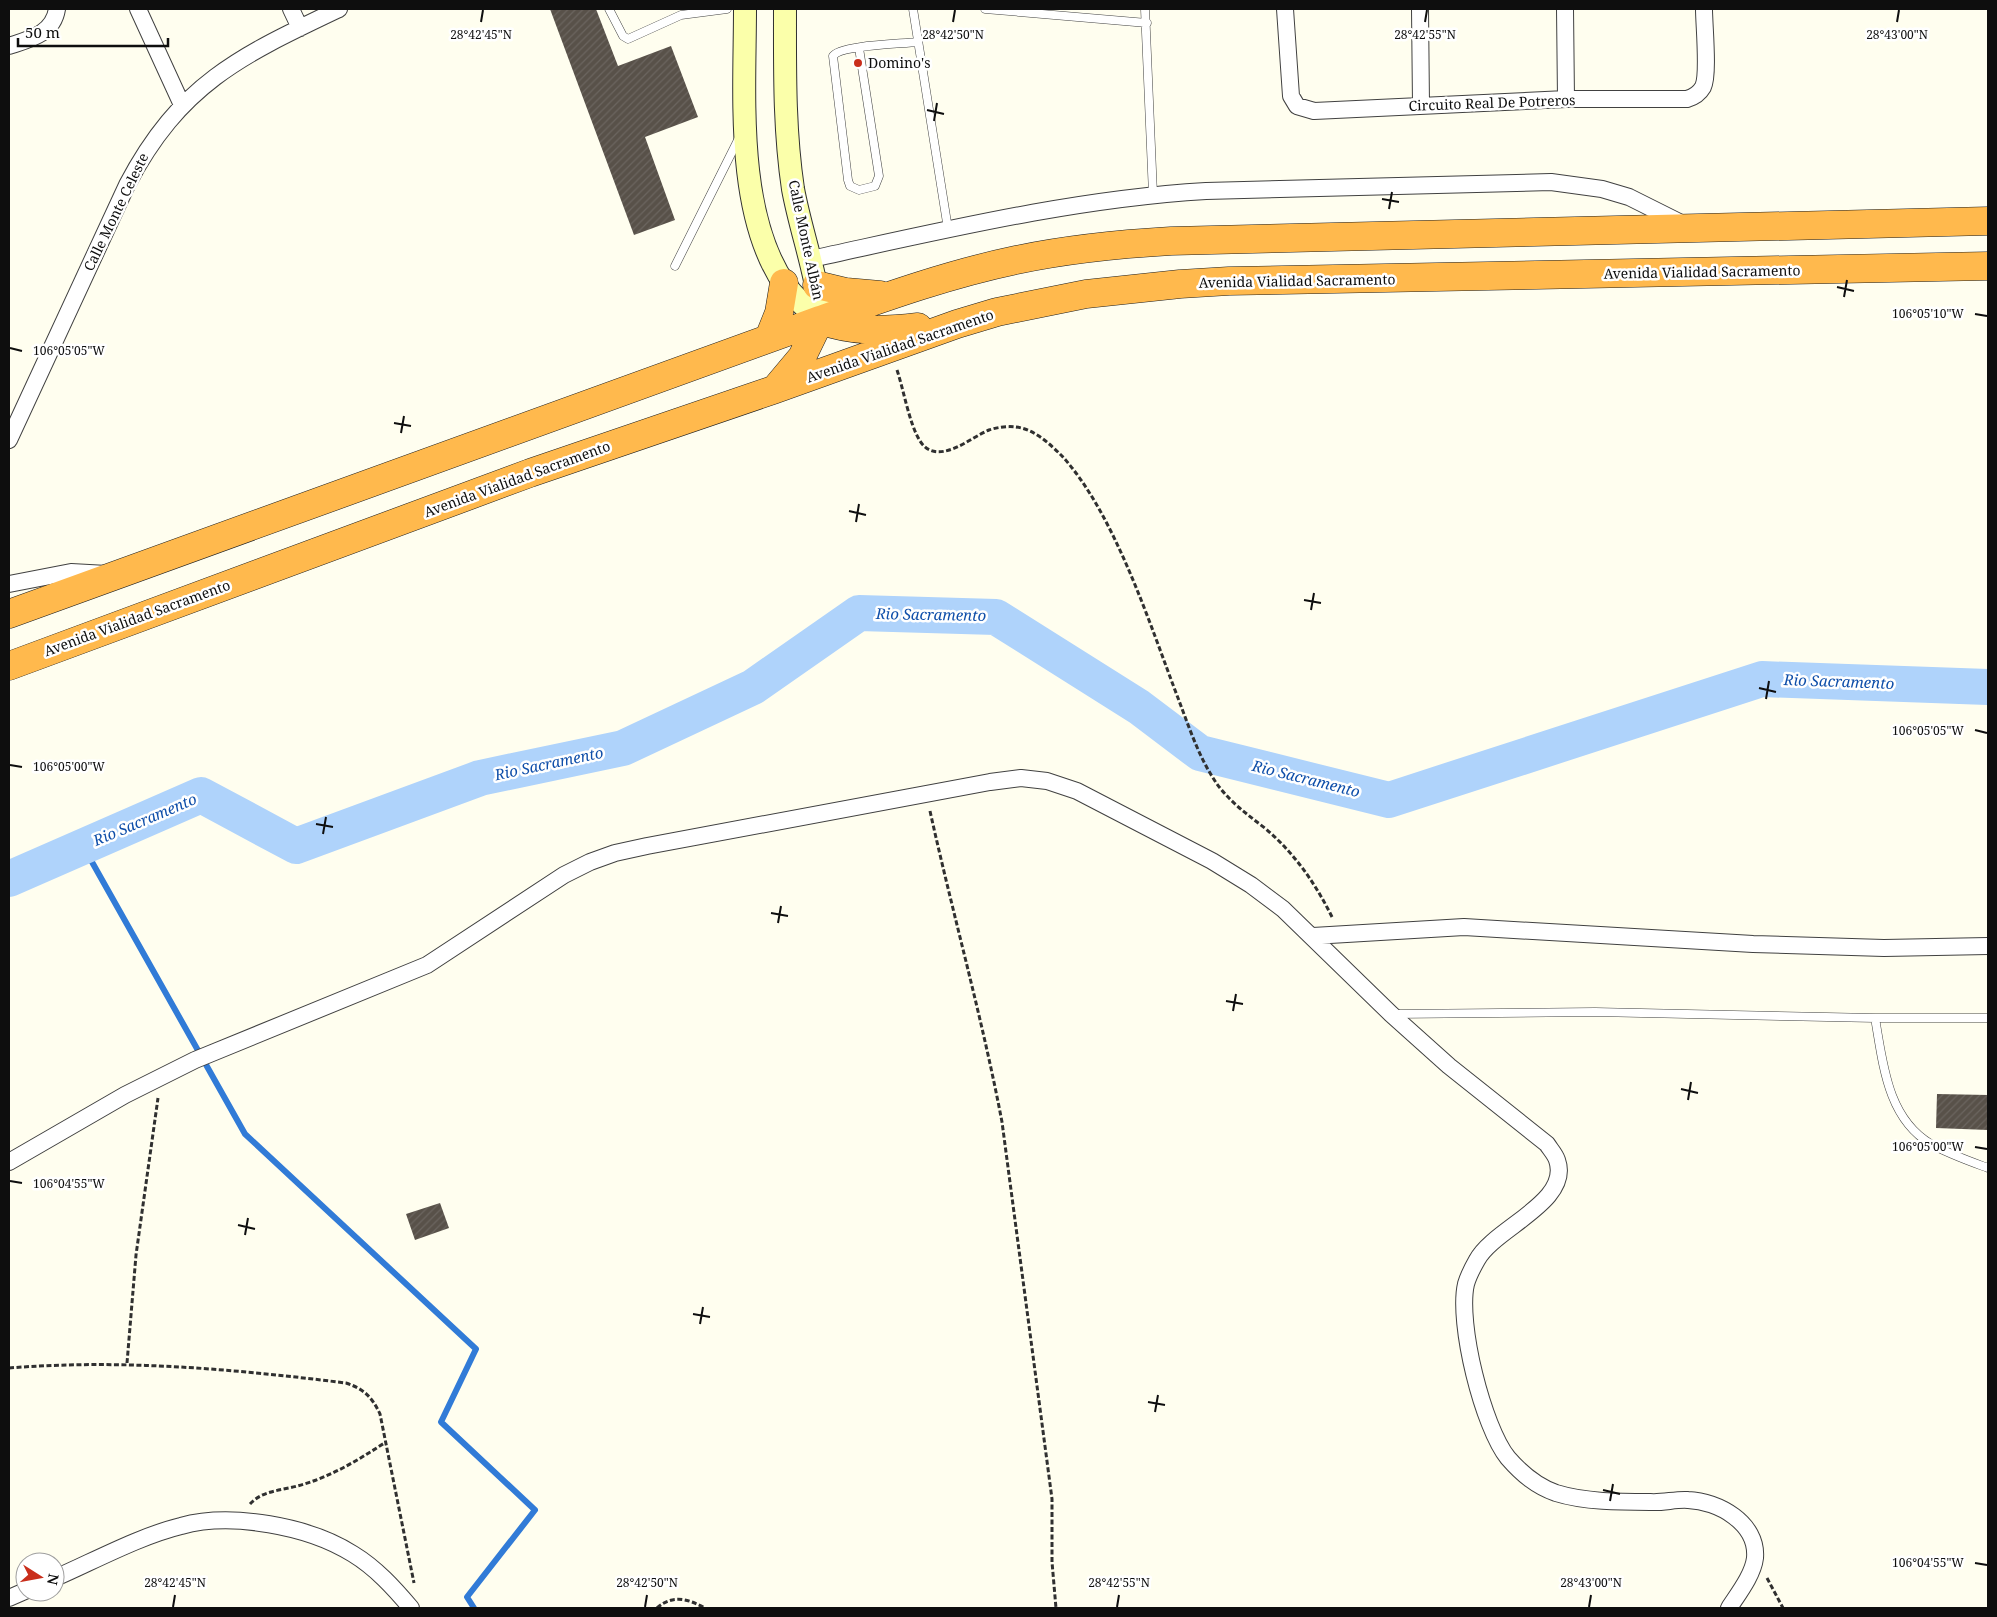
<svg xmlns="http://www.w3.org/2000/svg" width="1997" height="1617" viewBox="0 0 1997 1617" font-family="'Noto Serif',serif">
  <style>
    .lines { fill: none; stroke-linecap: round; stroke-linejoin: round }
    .stream { stroke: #317bd7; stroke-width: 6 }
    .river { stroke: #afd3fb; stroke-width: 36 }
    .building { fill: url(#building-hatch) }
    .lane-casing { stroke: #414141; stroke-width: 9 }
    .street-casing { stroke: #414141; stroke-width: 18 }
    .secondary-casing { stroke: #303030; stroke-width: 24 }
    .highway-casing { stroke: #1f1f1f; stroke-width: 29 }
    .path { stroke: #303030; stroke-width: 3; stroke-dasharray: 5 2.5; stroke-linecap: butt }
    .lane { stroke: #fff; stroke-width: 8 }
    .street { stroke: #fff; stroke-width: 16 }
    .secondary { stroke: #fbffaa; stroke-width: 22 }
    .highway { stroke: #ffb94d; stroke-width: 28 }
    .ticks { fill: none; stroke: #0e0e0e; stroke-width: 2 }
    .poi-dot { fill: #c92e1b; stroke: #fff; stroke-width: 2 }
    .labels { text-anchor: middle; stroke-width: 5; stroke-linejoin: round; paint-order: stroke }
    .poi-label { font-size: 14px; fill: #0e0e0e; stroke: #fff; text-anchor: start }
    .street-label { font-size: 14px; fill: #0e0e0e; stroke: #fff }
    .water-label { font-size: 15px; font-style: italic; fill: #0e4ea9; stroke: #fff }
    .ticks-label { font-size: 12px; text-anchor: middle; fill: #0e0e0e; stroke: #fff; stroke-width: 5; stroke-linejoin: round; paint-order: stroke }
  </style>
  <defs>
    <pattern id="building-hatch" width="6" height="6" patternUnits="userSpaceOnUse" patternTransform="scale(1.25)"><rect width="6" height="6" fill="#585149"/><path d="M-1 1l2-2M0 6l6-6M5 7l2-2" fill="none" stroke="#6b655f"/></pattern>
  </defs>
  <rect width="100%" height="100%" fill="#fffeef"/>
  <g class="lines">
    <path class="stream" d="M83 846 245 1134 476 1349 441 1422 535 1510 467 1597 474 1608"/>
    <path class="river" d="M9 879 201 795 296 846 480 778 623 748 753 687 859 613 996 617 1139 707 1200 753 1389 800 1762 679 1988 687"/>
  </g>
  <path class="building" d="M550 9H596L618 66 671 46 698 117 645 137 675 220 634 235Z
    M1937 1094 1988 1095V1130L1936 1128Z
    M440 1203 449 1228 415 1240 406 1214Z"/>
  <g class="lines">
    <g class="lane-casing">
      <path id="lane" d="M609 9 623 36 628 39 681 15 727 9
        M913 9 948 229
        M985 9 1147 23
        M1145 9 1153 194
        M859 48 879 176 875 186 859 190 850 186 848 180 833 56C840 45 901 44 917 42
        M675 266 739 138
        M1393 1014 1595 1012 1875 1018H1988
        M1875 1018C1883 1063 1887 1118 1931 1144 1949 1154 1969 1161 1988 1168"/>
    </g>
    <g class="street-casing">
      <path id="street" d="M138 9 182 105
        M291 9 300 28
        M1285 9 1291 96 1297 106 1314 111 1566 99H1687C1694 97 1699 94 1703 87 1709 75 1704 25 1704 9
        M1420 9 1421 105
        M1565 9 1566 99
        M9 46C30 39 53 34 57 9
        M811 259C941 231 1072 199 1206 191L1551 182 1602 189 1629 197 1685 225
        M9 440 127 185C180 84 240 56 339 9
        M9 584 71 572 107 574
        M1313 936 1464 927 1753 944 1884 948 1988 946
        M9 1162 125 1095 195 1060 427 965 564 875 590 862 615 853 647 846 990 782 1021 778 1047 781 1077 791 1212 861 1251 885 1283 909 1391 1014 1449 1066 1547 1144C1550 1149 1555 1154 1557 1160 1572 1202 1494 1228 1477 1260 1473 1267 1468 1277 1466 1284 1457 1323 1483 1427 1508 1458 1522 1474 1536 1486 1556 1493 1585 1502 1620 1502 1650 1502 1663 1503 1676 1499 1688 1500 1718 1501 1758 1523 1755 1558 1753 1575 1738 1594 1729 1608
        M55 1578C94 1561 140 1536 181 1526 231 1512 309 1526 353 1554 376 1568 394 1588 411 1608
        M9 1598 25 1591"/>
    </g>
    <g class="secondary-casing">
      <path id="secondary" d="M745 9C745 92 735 213 785 285 795 298 807 309 820 320
        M785 9C785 69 784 129 793 189 800 227 813 263 819 301"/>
    </g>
    <g class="highway-casing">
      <path id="highway" d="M817 285 846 292 880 295
        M769 338 779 313 784 283
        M776 388 802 357 820 320C853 332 883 331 918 327
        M9 614 820 320C885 297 949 274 1016 260 1068 249 1119 244 1171 241L1988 221
        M9 666 530 473 773 390 957 324 997 312 1086 294 1180 284 1229 281 1988 266"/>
    </g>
    <path class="path" d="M897 370C904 391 909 423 920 441 937 468 971 437 989 430 998 427 1008 426 1016 427 1034 429 1050 444 1062 456 1115 514 1150 625 1178 698 1189 727 1199 758 1217 784 1230 802 1248 815 1266 829 1295 854 1316 884 1333 919
      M930 811C953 915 982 1017 1002 1122L1052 1499V1562L1056 1608
      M127 1363 136 1255 158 1098
      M9 1368C122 1359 233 1369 346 1383 364 1389 372 1397 380 1414L414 1583
      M250 1504C260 1493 274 1491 289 1488 326 1480 355 1462 386 1442
      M1767 1578 1783 1608
      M657 1608C673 1594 688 1599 705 1608"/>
    <use href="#lane" class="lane"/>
    <use href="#street" class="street"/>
    <use href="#secondary" class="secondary"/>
    <use href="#highway" class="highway"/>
  </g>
  <path class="ticks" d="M481 22 483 10M953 22 955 10M1425 22 1427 10M1897 22 1899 10M927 110 944 114M934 121 937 103M1382 199 1399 202M1389 209 1392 192M1837 287 1854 291M1844 297 1847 280M1975 314 1987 316M10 348 22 351M394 423 411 426M401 433 404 416M849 511 866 515M856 522 859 504M1304 600 1321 603M1311 610 1314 593M1759 688 1776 692M1766 699 1769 681M1975 730 1987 733M10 765 22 767M316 824 333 827M323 834 326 817M771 913 788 916M778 923 781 906M1226 1001 1243 1004M1233 1011 1236 994M1681 1089 1698 1093M1688 1100 1691 1082M1975 1147 1987 1149M10 1181 22 1183M238 1225 255 1229M245 1235 248 1218M693 1314 710 1317M700 1324 703 1307M1148 1402 1165 1405M1155 1412 1158 1395M1603 1490 1620 1494M1610 1501 1613 1484M1975 1563 1987 1565M173 1607 175 1595M645 1607 647 1595M1117 1607 1119 1595M1589 1607 1591 1595"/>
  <circle class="poi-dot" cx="858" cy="63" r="5"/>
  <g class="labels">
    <g class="poi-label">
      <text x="868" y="68">Domino's</text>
    </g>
    <g class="street-label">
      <text transform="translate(1492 103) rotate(-2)" y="5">Circuito Real De Potreros</text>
      <text transform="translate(116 212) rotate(-64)" y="5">Calle Monte Celeste</text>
      <text transform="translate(806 240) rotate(78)" y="5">Calle Monte Albán</text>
      <text transform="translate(1702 272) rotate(-1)" y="5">Avenida Vialidad Sacramento</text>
      <text transform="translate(1297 281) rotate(-1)" y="5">Avenida Vialidad Sacramento</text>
      <text transform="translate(900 346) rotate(-19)" y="5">Avenida Vialidad Sacramento</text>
      <text transform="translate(517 479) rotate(-20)" y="5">Avenida Vialidad Sacramento</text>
      <text transform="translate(137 618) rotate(-20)" y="5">Avenida Vialidad Sacramento</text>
    </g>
    <g class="water-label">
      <text transform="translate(931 615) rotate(1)" y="5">Rio Sacramento</text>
      <text transform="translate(1839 682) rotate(2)" y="5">Rio Sacramento</text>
      <text transform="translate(549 764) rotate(-12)" y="5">Rio Sacramento</text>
      <text transform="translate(1306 779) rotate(14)" y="5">Rio Sacramento</text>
      <text transform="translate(145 820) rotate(-23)" y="5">Rio Sacramento</text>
    </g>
  </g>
  <g class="ticks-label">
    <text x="481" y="39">28°42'45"N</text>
    <text x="953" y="39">28°42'50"N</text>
    <text x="1425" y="39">28°42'55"N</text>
    <text x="1897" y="39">28°43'00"N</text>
    <text x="1928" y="318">106°05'10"W</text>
    <text x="69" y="355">106°05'05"W</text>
    <text x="1928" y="735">106°05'05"W</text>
    <text x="69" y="771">106°05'00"W</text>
    <text x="1928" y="1151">106°05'00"W</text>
    <text x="69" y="1188">106°04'55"W</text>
    <text x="1928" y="1567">106°04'55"W</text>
    <text x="175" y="1587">28°42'45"N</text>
    <text x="647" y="1587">28°42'50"N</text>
    <text x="1119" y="1587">28°42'55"N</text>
    <text x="1591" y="1587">28°43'00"N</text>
  </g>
  <rect width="1997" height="1617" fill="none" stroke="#0e0e0e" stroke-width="20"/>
  <g transform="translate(40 1577) rotate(101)"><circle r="24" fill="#ffffff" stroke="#9f9f9f"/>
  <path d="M0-4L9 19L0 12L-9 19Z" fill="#c92e1b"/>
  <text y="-8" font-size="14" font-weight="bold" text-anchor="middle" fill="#0e0e0e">N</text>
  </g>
  <path d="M18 38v8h150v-8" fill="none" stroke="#0e0e0e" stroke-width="2.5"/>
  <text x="25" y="38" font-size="15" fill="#0e0e0e" stroke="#ffffff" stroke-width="4" paint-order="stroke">50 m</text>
</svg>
